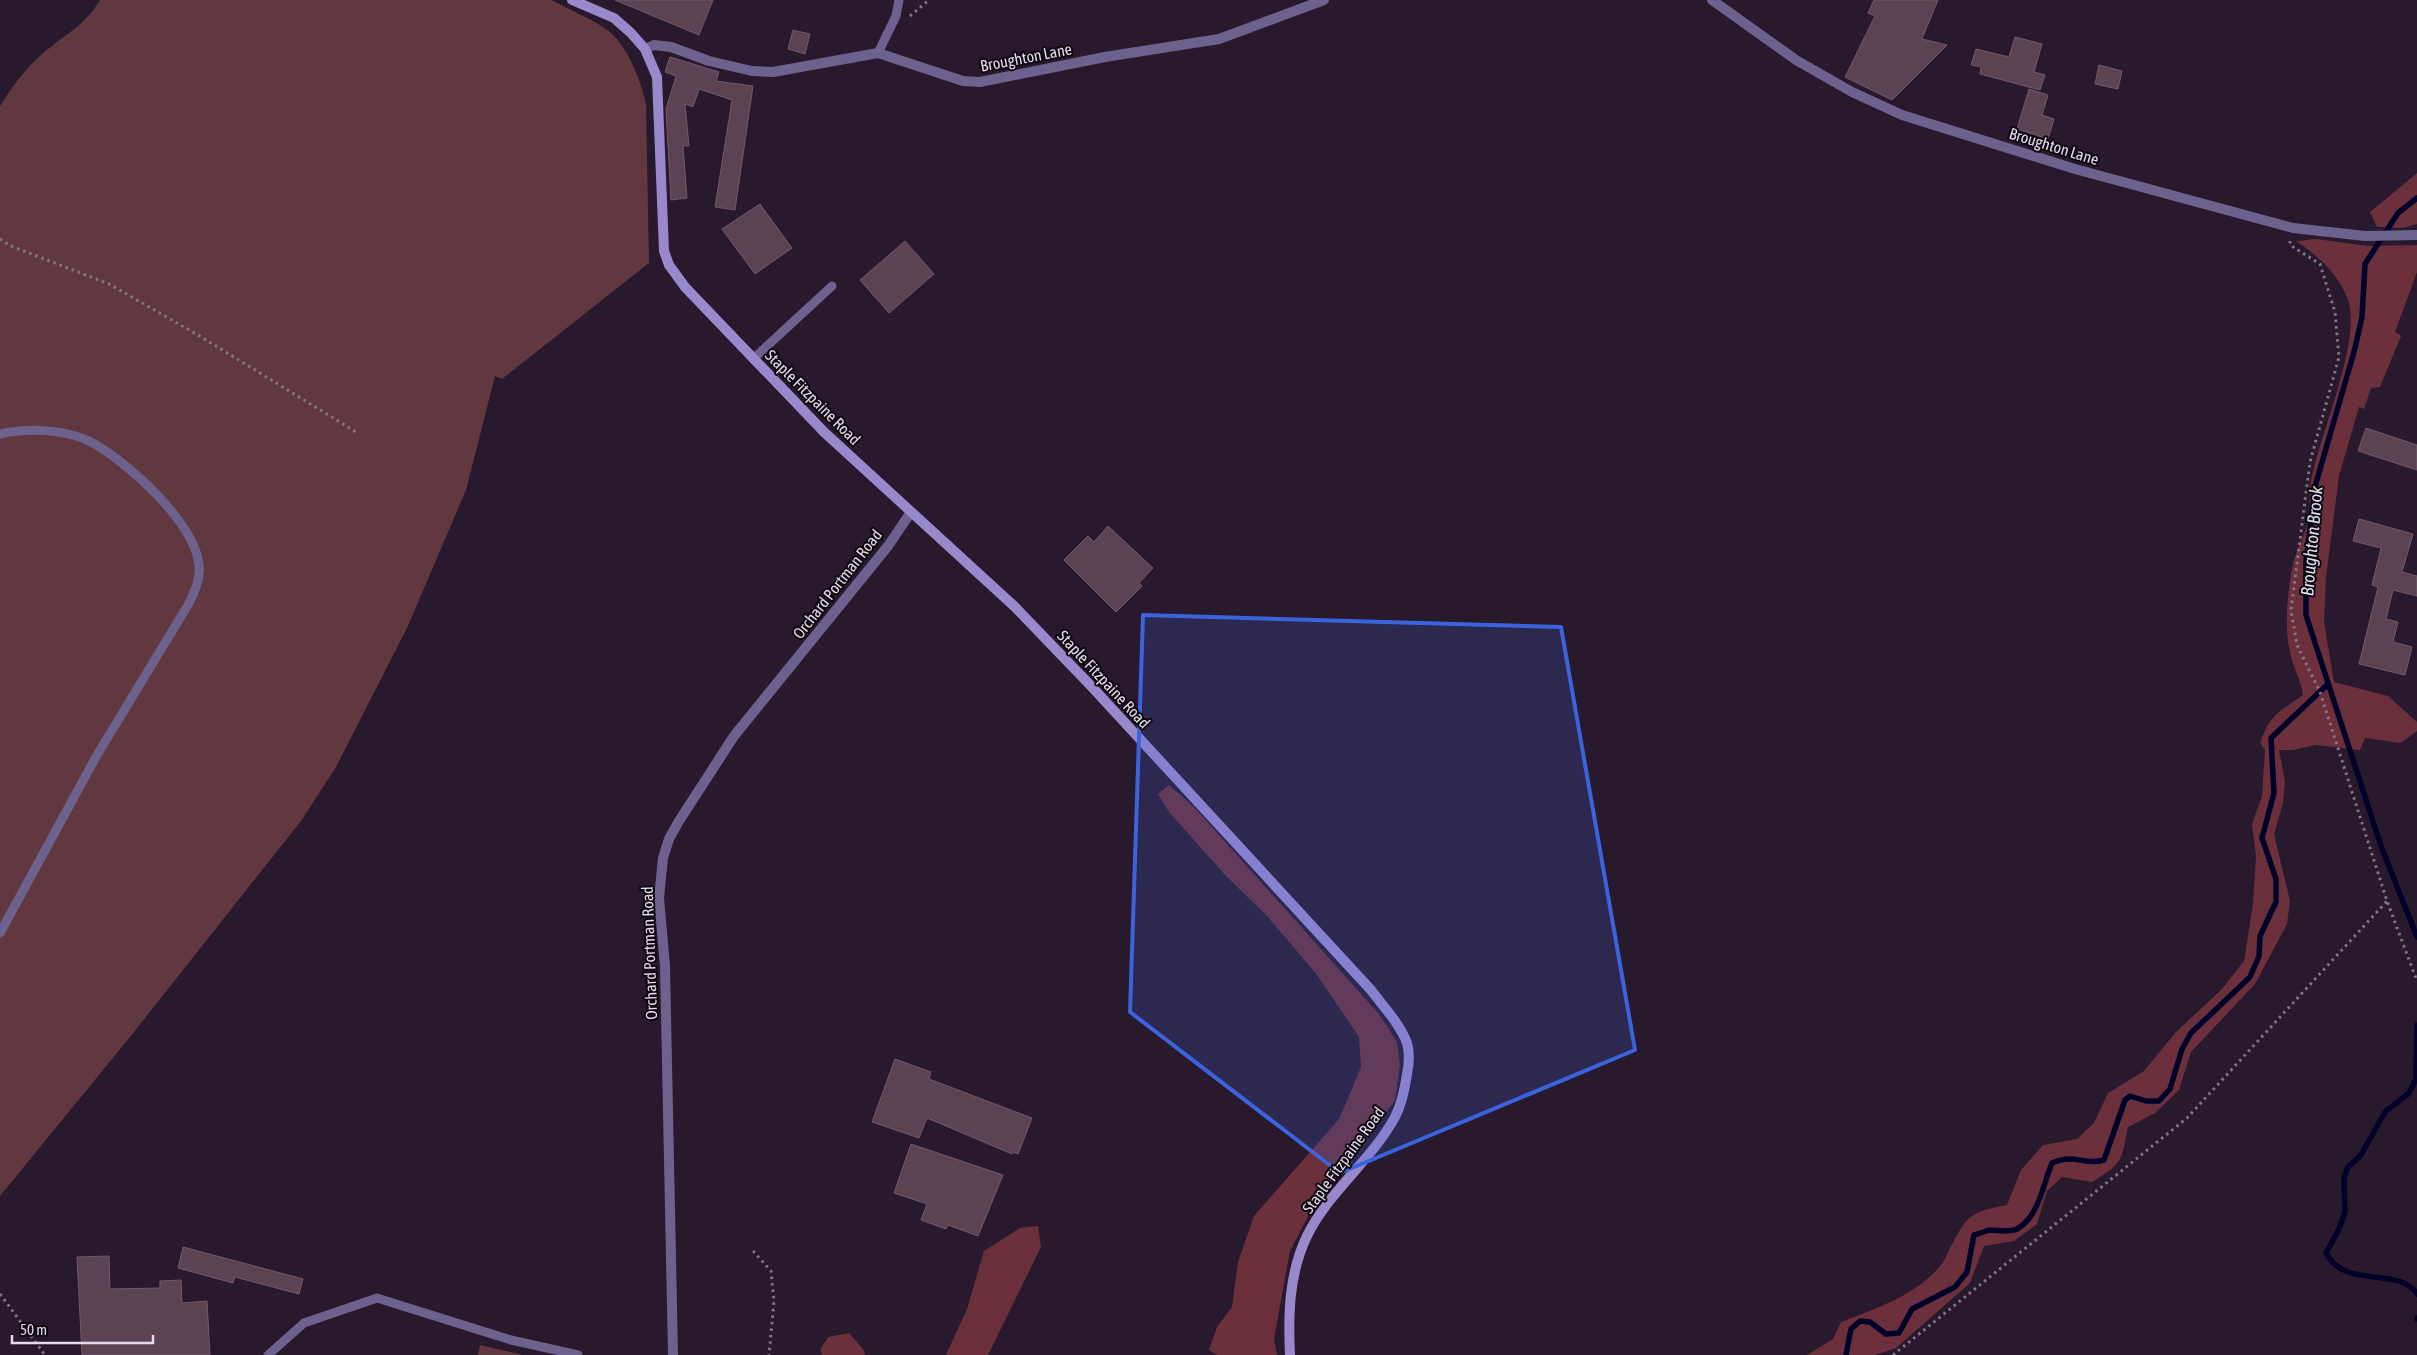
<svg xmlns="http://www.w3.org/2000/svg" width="2417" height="1355" viewBox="0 0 2417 1355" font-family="'Asap Condensed',sans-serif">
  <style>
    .green { fill: #623840 }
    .forest { fill: #6c303d }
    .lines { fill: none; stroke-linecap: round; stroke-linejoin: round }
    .stream { stroke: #020028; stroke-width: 5.5 }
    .building { fill: #5c4351; stroke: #745968 }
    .path { stroke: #827586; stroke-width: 3; stroke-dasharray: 2.5 4; stroke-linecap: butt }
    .lane { stroke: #6c628d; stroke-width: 9 }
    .street { stroke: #6c628d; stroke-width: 10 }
    .secondary { stroke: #9888cc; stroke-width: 10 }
    .marked { fill: #3b63db; fill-opacity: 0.2; stroke: #3b63db; stroke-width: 4; stroke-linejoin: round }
    .labels { text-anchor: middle; stroke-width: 4; stroke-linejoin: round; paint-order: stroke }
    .street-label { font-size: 16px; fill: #e6dce9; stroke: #0d070f }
    .water-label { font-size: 18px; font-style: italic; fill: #dbe1f1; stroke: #0d070f }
  </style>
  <rect width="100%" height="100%" fill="#28192c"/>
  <path class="green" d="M100 0H551C568 9 587 17 603 27 627 42 640 78 646 104L649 263 502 379 495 376 466 490 407 628 336 767 301 821 130 1037 0 1196V106C11 88 25 69 41 55 61 37 86 25 100 0Z
    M480 1345 523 1355H478Z"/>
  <path class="forest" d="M2417 173V224L2403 228 2377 227 2370 212Z
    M2316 239 2369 246 2417 245V272L2395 332 2401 336 2380 387 2371 388 2364 409 2359 407 2339 476 2326 577 2324 622 2334 682 2388 696 2417 722V731L2401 743 2365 738 2360 750 2315 745 2293 750H2279L2285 781 2283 803 2274 834 2290 901 2287 924 2255 984 2191 1052 2179 1090 2155 1113 2128 1127C2121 1162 2123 1163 2092 1182L2062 1177 2047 1191 2037 1224 2014 1241 1984 1246 1970 1283 1896 1348 1875 1355H1807L1833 1339 1841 1322C1875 1309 1917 1295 1941 1265 1945 1261 1947 1254 1950 1248 1968 1215 1969 1212 2007 1205L2021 1170 2043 1145 2077 1139 2094 1123 2108 1093 2144 1071 2176 1032 2221 990 2244 961 2253 904 2256 856 2252 824 2262 796 2265 750 2260 743C2271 713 2278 713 2303 695 2301 681 2297 676 2293 663 2283 634 2287 598 2292 569 2295 550 2304 539 2308 522 2312 509 2308 494 2311 481 2319 437 2362 340 2348 300 2339 274 2317 255 2296 241Z
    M1169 785 1193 806 1379 1014 1397 1042 1400 1065 1395 1100 1375 1129 1315 1203 1290 1251 1274 1339 1277 1355H1217L1209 1350 1217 1327 1232 1307 1238 1262 1254 1216 1339 1119 1361 1067 1359 1037 1317 975 1267 916 1225 875 1169 812 1158 794Z
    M1038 1226 1041 1247 988 1355H946L967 1309 984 1251 1020 1228Z
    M849 1333 863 1349 865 1355H822L820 1350 828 1337Z"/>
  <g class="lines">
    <path class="stream" d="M2417 198 2398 213 2365 264 2362 317 2354 352 2316 483 2306 560V615L2381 846 2417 937
      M2417 1025 2416 1079 2409 1093 2385 1112 2361 1155 2348 1167 2344 1178 2345 1212 2339 1229 2326 1253C2345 1290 2400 1266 2417 1294
      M2417 1318V1319
      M1846 1355 1851 1329 1860 1321 1870 1322 1886 1334 1899 1333 1912 1309 1955 1287 1967 1272 1974 1235C1979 1234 1985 1231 1990 1230 1999 1230 2008 1233 2017 1229 2039 1217 2043 1184 2052 1163 2076 1153 2083 1166 2104 1160L2125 1100 2130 1096 2146 1101H2159L2170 1089 2182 1049 2191 1033 2250 977 2259 956 2260 936 2276 902V879L2262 838 2274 793 2271 738 2327 685"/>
  </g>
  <path class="building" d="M615 0H713L699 35Z
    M1874 0H1938L1922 39 1947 45 1892 100 1845 77 1875 16 1868 13Z
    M793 30 810 34 805 54 788 49Z
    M2015 37 2042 44 2034 72 2045 75 2040 90 1980 74 1981 67 1971 65 1976 49 2009 57Z
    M670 57 719 72 716 81 753 86 735 210 715 207 732 100 699 89 693 107 685 104 689 146H683L687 198 671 200 666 109 676 76 665 72Z
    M2099 65 2122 71 2118 89 2095 84Z
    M2029 89 2048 95 2042 115 2054 119 2048 139 2017 129Z
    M760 204 792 248 755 274 722 229Z
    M905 241 934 274 889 313 860 280Z
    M2366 428 2417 445V470L2358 451Z
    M2359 519 2413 534 2402 572 2417 576V596L2393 590 2386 619 2398 622 2393 642 2412 647 2405 675 2359 664 2378 587 2372 585 2381 548 2353 541Z
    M1108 526 1153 568 1139 583 1142 586 1116 612 1064 560 1088 536 1094 542Z
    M895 1059 931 1072 929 1079 1032 1118 1018 1154 1013 1152 1012 1154 927 1118 919 1138 872 1122Z
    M911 1144 1003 1175 978 1236 948 1225 946 1229 921 1220 927 1204 894 1193Z
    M183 1247 303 1279 299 1294 235 1277 233 1283 178 1268Z
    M109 1256 110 1289 160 1288V1281L181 1280 182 1303 207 1301 210 1355H82L77 1257Z"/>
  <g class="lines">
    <path class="path" d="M910 16 929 0
      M0 239 11 246 109 284 198 335 356 432
      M2290 241V245L2320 264 2335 312 2339 357 2310 462 2291 610 2297 645 2320 692 2387 901 2417 981
      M753 1251 771 1271 774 1301 769 1355
      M0 1294 45 1355
      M1893 1355 2187 1118 2387 901"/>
    <path class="lane" d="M878 53 896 16 899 0
      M753 359 832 286
      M0 434C26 428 62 429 87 440 125 459 194 521 199 565 201 579 194 593 188 605L97 755 0 933
      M268 1355 304 1323 377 1298 511 1340 578 1355"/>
    <path class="street" d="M1712 0 1796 60 1852 92 1902 115 2075 169 2293 228 2365 236 2417 235
      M645 49 654 45 671 47 709 61 752 71 773 72 878 53 963 81 980 82 1105 57 1219 39 1324 0
      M673 1355 665 966 659 898 663 858 669 839 679 821 734 736 888 546 911 512"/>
    <path class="secondary" d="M572 0 614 18 631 33 645 49 657 77 664 251 669 265 685 287 824 432 1014 606 1092 687 1371 990C1383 1006 1400 1024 1407 1043 1410 1053 1409 1064 1407 1074 1405 1088 1402 1104 1395 1117 1371 1161 1329 1191 1307 1236 1289 1273 1288 1315 1290 1355"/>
  </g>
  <path class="marked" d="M1143 615 1561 627 1635 1050 1340 1173 1130 1012Z"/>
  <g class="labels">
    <g class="street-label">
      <text transform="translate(1026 57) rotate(-11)" y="6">Broughton Lane</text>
      <text transform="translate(2054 146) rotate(17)" y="6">Broughton Lane</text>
      <text transform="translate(813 397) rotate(45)" y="6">Staple Fitzpaine Road</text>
      <text transform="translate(837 584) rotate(-52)" y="6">Orchard Portman Road</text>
      <text transform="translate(1104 679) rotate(47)" y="6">Staple Fitzpaine Road</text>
      <text transform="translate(649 953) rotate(-92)" y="6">Orchard Portman Road</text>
      <text transform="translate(1343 1160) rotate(-54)" y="6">Staple Fitzpaine Road</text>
    </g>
    <g class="water-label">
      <text transform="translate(2312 541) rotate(-85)" y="6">Broughton Brook</text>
    </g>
  </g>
  <path d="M12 1335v8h141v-8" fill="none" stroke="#e6dce9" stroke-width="2.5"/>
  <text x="20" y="1335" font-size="15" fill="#e6dce9" stroke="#0d070f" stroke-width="4" paint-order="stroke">50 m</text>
</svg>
